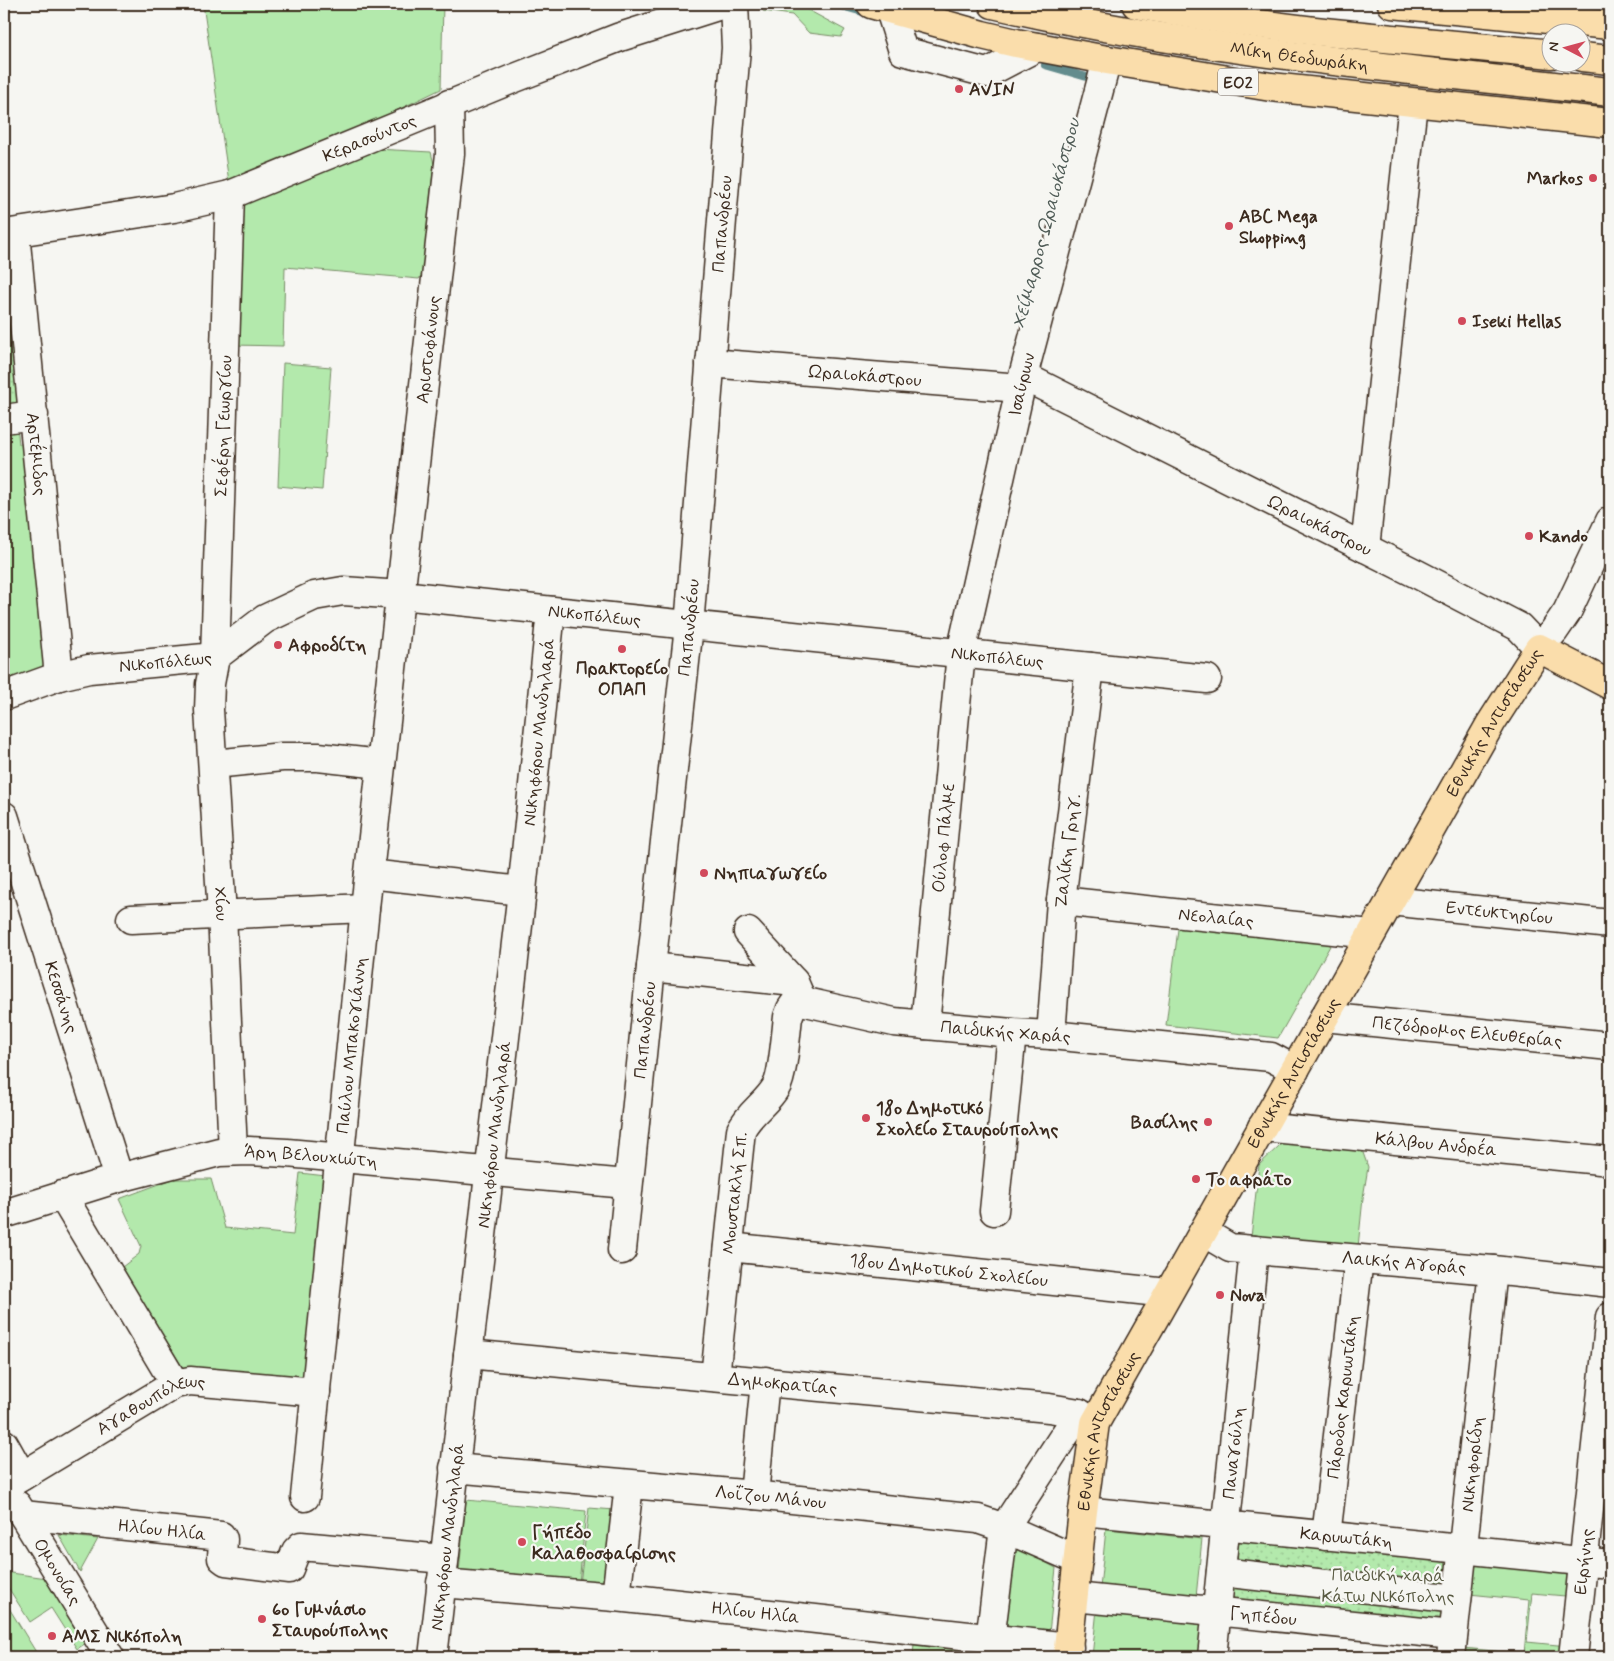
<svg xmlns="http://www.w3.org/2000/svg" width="1614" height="1661" viewBox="0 0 1614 1661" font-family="Mynerve,sans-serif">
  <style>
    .grass { fill: #b3e9ac; stroke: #778a65 }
    .park { fill: url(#park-dots); stroke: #778a65 }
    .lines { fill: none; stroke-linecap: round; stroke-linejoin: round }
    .stream { stroke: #638c8d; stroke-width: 8 }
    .minor-casing { stroke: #3b2a1e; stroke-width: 31 }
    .major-casing { stroke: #3b2a1e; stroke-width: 31 }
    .highway-casing { stroke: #3b2a1e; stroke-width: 31 }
    .minor { stroke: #f6f6f2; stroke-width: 28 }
    .major { stroke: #faddab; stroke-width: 28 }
    .highway { stroke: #faddab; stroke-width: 28 }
    .poi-dot { fill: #d1495b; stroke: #f6f6f2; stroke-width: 2 }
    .labels { text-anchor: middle; stroke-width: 4.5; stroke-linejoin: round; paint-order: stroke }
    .shield { fill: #f6f6f2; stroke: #73675e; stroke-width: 1 }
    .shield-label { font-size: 16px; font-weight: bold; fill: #3b2a1e }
    .street-label { font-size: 18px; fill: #3b2a1e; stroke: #f6f6f2 }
    .poi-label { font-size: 18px; font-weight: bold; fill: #3b2a1e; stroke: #f6f6f2; text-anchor: start }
    .park-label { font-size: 18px; fill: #595a42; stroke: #f6f6f2 }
    .water-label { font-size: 19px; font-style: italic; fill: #4f5b56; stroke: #f6f6f2 }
  </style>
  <defs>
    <pattern id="park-dots" width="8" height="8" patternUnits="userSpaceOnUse" patternTransform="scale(1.25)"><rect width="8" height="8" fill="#b3e9ac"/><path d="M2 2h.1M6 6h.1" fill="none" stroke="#9bc894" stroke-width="1.8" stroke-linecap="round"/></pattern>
  </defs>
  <rect width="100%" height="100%" fill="#f6f6f2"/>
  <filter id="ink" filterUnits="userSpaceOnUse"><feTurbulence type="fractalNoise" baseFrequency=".02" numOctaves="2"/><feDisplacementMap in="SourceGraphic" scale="10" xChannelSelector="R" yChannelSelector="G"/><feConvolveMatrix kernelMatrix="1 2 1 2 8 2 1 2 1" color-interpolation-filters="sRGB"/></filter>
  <g filter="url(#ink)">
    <path class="grass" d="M203 4H443L441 89 331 142 229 182Z
      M765 4H797L845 30 841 37 809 33 792 15 763 11Z
      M376 149 431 152 434 164 422 274 419 279 285 267 283 346 232 345 237 205Z
      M283 363 331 367 322 490 278 486Z
      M17 426 19 444 26 443 49 668 4 685V428Z
      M1179 921 1335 937 1278 1038 1166 1025Z
      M1291 1138 1361 1147 1368 1167 1363 1198 1358 1247 1251 1237 1259 1165 1280 1145Z
      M300 1173 326 1176 306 1378 183 1368 122 1267 139 1254 141 1246 119 1199 173 1179H211L225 1228 293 1235Z
      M466 1500 586 1511 579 1584 459 1572Z
      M589 1508 615 1510 610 1587 580 1584Z
      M1106 1529 1202 1539 1196 1597 1100 1588Z
      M59 1535 98 1539 80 1572Z
      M1005 1541 1056 1568 1049 1633 995 1628Z
      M1473 1557 1578 1568 1576 1597 1532 1593 1527 1642 1568 1646 1567 1657H1463L1464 1648 1524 1654 1529 1600 1469 1594Z
      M4 1572 47 1578 86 1643 77 1649 51 1608 30 1622 4 1581Z
      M4 1600 39 1657H4Z
      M1097 1609 1207 1620 1203 1657H1092Z
      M914 1643 1046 1657H913Z"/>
    <path class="park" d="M4 253 25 404 4 408Z
      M1226 1527 1462 1550 1453 1635 1216 1611Z"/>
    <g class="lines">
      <path class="stream" d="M834 4 870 14
        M1045 65 1097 80"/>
      <g class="minor-casing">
        <g id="minor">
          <path d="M890 10 903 51 987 73 1037 47"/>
          <path id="s1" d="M230 195 215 657 210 684 209 710 222 914 233 1151"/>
          <path id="s2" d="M15 233 59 676"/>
          <path id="s3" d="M4 234 174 208 230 195 515 78 620 37 724 4"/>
          <path id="s4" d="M710 363 1020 388"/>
          <path id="s5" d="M1023 376 1417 574 1519 627 1539 648 1554 631 1567 612 1610 521"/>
          <path d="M4 419 34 415"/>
          <path d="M1365 548 1413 103"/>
          <path id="s6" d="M4 696 59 676 89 669 215 657 265 619 314 596 343 591 401 595 1207 679"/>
          <path d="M214 764 282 757H318L381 764"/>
          <path id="s7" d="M4 816 119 1178"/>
          <path d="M369 874 522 891"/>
          <path id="s8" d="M1061 901 1371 934"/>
          <path id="s9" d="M1390 901 1610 924"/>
          <path d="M131 919 365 908"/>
          <path id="s10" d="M748 932 794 982 800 996 806 1002 894 1022 1012 1033 1051 1035 1271 1057 1295 1070"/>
          <path d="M651 967 794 982"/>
          <path id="s11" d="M1324 1017 1610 1046"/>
          <path id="s12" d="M925 1025 961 653 1023 376 1107 60"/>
          <path id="s13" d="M1051 1035 1061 901 1090 667"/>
          <path id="s14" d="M1262 1127 1610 1161"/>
          <path d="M62 1195 175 1384"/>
          <path d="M994 1211 1012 1033"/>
          <path id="s15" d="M4 1214 119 1178 219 1152 249 1151 287 1153 627 1184"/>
          <path id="s16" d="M1203 1232 1230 1248 1493 1270 1610 1283"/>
          <path id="s17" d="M729 1247 1168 1293"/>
          <path id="s18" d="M622 1250 651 967 689 626 736 48 734 4"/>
          <path id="s19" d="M468 1354 613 1368 1049 1408 1079 1413 1095 1423"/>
          <path id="s20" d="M715 1377 741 1130C749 1113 767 1103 776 1087 783 1076 786 1033 788 1017L791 1009 800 996"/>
          <path d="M4 1444 22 1476"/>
          <path id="s21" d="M454 1468 754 1495 978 1519 1004 1528 1078 1560"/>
          <path id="s22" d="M4 1487 175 1384 190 1381 316 1392"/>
          <path d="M754 1495 765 1381"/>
          <path id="s23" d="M305 1497 365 908 450 154 449 104"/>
          <path id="s24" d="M17 1505 110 1657"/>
          <path id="s25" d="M1083 1511 1610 1564"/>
          <path id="s26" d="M23 1515 221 1536 223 1539 222 1558 226 1561 289 1569 296 1551 301 1546 444 1559"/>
          <path id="s27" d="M1326 1536 1359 1259"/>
          <path d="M1221 1572 1457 1599"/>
          <path id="s28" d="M441 1583 616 1597 1069 1647"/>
          <path d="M616 1597 629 1485"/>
          <path id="s29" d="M1074 1597 1453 1635"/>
          <path d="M990 1640 1004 1528 1079 1413"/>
          <path id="s30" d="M433 1657 522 891 551 611"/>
          <path id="s31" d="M1212 1657 1254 1250"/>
          <path id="s32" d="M1451 1657 1493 1270"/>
          <path id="s33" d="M1573 1657 1610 1317"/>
        </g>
      </g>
      <g class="major-casing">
        <g id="major">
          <path id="s34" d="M1067 1657 1083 1511 1095 1423 1491 723 1539 648 1610 685"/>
        </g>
      </g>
      <g class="highway-casing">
        <g id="highway">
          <path d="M871 4 982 35 1016 43 1107 60 1271 87 1610 123"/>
          <path id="s35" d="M993 4C1196 51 1403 69 1610 92"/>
          <path d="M1136 4C1273 31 1413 40 1552 54"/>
          <path d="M1392 4 1610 25"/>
          <path d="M1582 57 1610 60"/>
        </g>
      </g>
      <use href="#minor" class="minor"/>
      <use href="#major" class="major"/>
      <use href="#highway" class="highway"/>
    </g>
  </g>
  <g class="poi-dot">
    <circle cx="959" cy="89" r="5"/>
    <circle cx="1593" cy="178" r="5"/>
    <circle cx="1229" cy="226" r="5"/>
    <circle cx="1462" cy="321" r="5"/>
    <circle cx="1529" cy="536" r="5"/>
    <circle cx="278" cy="645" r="5"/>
    <circle cx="622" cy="649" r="5"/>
    <circle cx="704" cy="873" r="5"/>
    <circle cx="866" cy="1118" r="5"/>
    <circle cx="1208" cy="1122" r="5"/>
    <circle cx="1196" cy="1179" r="5"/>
    <circle cx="1220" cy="1295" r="5"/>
    <circle cx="522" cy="1542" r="5"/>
    <circle cx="262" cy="1619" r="5"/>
    <circle cx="52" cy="1636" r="5"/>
  </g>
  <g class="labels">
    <rect class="shield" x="1218" y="68.5" width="40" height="27" rx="4"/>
    <g class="shield-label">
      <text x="1238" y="88">ΕΟ2</text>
    </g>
    <g class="street-label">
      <text dy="6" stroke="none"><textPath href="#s35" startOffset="311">Μίκη Θεοδωράκη</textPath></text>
      <text dy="6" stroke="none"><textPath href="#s3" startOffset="380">Κερασούντος</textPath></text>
      <text dy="6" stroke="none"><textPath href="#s18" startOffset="1031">Παπανδρέου</textPath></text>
      <text dy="6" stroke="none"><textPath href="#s23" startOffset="1154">Αριστοφάνoυς</textPath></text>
      <text dy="6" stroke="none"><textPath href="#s4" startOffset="155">Ωραιοκάστρου</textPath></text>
      <text dy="6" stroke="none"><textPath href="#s12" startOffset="649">Ισαύρων</textPath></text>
      <text transform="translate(223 426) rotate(-88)" y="6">Σεφέρη Γεωργίου</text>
      <text dy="6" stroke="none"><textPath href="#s2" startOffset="222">Αρτέμιδος</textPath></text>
      <text dy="6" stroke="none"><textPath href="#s5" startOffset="332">Ωραιοκάστρου</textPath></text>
      <text dy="6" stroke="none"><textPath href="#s6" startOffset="615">Νικοπόλεως</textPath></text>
      <text dy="6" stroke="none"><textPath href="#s18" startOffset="626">Παπανδρέου</textPath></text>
      <text dy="6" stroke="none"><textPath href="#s6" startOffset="1020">Νικοπόλεως</textPath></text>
      <text dy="6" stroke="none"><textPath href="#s6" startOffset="166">Νικοπόλεως</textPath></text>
      <text dy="6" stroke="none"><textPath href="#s34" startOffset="1042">Εθνικής Αντιστάσεως</textPath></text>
      <text dy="6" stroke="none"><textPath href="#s30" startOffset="931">Νικηφόρου Μανδηλαρά</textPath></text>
      <text dy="6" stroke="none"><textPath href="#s12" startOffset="188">Ούλοφ Πάλμε</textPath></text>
      <text dy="6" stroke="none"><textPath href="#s13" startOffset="185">Ζαλίκη Γρηγ.</textPath></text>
      <text dy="6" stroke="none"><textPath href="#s1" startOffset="710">Χίου</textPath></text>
      <text dy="6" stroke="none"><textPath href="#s9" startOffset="110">Εντευκτηρίου</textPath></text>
      <text dy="6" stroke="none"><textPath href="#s8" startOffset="156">Νεολαίας</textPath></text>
      <text dy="6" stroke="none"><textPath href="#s7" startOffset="190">Κεσσάνης</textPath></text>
      <text dy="6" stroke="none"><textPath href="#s18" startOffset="221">Παπανδρέου</textPath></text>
      <text dy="6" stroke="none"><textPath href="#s10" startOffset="294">Παιδικής Χαράς</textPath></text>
      <text dy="6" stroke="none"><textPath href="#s11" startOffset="144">Πεζόδρομος Ελευθερίας</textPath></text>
      <text dy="6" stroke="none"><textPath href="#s23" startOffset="454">Παύλου Μπακογιάννη</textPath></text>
      <text dy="6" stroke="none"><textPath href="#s34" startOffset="638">Εθνικής Αντιστάσεως</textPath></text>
      <text dy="6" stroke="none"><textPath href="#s30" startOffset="526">Νικηφόρου Μανδηλαρά</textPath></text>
      <text dy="6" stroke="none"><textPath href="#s14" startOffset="175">Κάλβου Ανδρέα</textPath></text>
      <text dy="6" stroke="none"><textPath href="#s15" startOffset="316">Άρη Βελουχιώτη</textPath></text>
      <text dy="6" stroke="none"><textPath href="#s20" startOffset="185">Μουστακλή Σπ.</textPath></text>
      <text dy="6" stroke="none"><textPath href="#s16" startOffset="206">Λαικής Αγοράς</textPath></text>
      <text dy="6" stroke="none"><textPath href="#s17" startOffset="221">18ου Δημοτικού Σχολείου</textPath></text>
      <text dy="6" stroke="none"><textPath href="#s19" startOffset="316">Δημοκρατίας</textPath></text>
      <text dy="6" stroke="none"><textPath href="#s27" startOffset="140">Πάροδος Καρυωτάκη</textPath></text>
      <text dy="6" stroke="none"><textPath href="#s22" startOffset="170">Αγαθουπόλεως</textPath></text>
      <text dy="6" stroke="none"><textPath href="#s34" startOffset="232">Εθνικής Αντιστάσεως</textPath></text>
      <text dy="6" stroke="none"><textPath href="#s31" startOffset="205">Παναγούλη</textPath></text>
      <text dy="6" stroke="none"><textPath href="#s32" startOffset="194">Νικηφορίδη</textPath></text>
      <text dy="6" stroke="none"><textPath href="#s21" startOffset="318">Λοΐζου Μάνου</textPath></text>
      <text dy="6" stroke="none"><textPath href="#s26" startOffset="140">Ηλίου Ηλία</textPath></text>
      <text dy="6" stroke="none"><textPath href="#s30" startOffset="121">Νικηφόρου Μανδηλαρά</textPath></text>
      <text dy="6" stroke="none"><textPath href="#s25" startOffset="265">Καρυωτάκη</textPath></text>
      <text dy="6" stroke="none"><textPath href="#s33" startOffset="96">Ειρήνης</textPath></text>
      <text dy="6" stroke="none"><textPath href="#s24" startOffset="78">Ομονοίας</textPath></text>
      <text dy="6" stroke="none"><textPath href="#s28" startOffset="316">Ηλίου Ηλία</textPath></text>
      <text dy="6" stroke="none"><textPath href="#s29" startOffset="190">Γηπέδου</textPath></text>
    </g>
    <g class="poi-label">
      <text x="969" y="95">AVIN</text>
      <text x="1583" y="184" text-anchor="end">Markos</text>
      <text x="1239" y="222">ABC Mega<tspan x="1239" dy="21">Shopping</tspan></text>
      <text x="1472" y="327">Iseki Hellas</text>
      <text x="1539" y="542">Kando</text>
      <text x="288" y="651">Αφροδίτη</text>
      <text x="622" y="674" text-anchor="middle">Πρακτορείο<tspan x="622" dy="21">ΟΠΑΠ</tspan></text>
      <text x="714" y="879">Νηπιαγωγείο</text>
      <text x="876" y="1114">18ο Δημοτικό<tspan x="876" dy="21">Σχολείο Σταυρούπολης</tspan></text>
      <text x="1198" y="1128" text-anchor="end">Βασίλης</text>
      <text x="1206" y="1185">Το αφράτο</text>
      <text x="1230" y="1301">Nova</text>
      <text x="532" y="1538">Γήπεδο<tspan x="532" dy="21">Καλαθοσφαίρισης</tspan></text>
      <text x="272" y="1615">6ο Γυμνάσιο<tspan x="272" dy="21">Σταυρούπολης</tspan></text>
      <text x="62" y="1642">ΑΜΣ Νικόπολη</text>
    </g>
    <g class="park-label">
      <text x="1388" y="1581">Παιδική χαρά<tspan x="1388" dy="21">Κάτω Νικόπολης</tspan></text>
    </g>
    <g class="water-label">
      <text transform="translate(1045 223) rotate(-75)" y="7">Χείμαρρος Ωραιοκάστρου</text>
    </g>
  </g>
  <rect width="1614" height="1661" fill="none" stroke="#f6f6f2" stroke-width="20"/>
  <rect x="10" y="10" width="1594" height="1641" fill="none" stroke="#3b2a1e" stroke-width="2" filter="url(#ink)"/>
  <g transform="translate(1566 48) rotate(276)"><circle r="24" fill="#f6f6f2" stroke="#aba49d"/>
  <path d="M0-4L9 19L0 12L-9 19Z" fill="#d1495b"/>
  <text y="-8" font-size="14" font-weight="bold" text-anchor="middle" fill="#3b2a1e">N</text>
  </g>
</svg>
